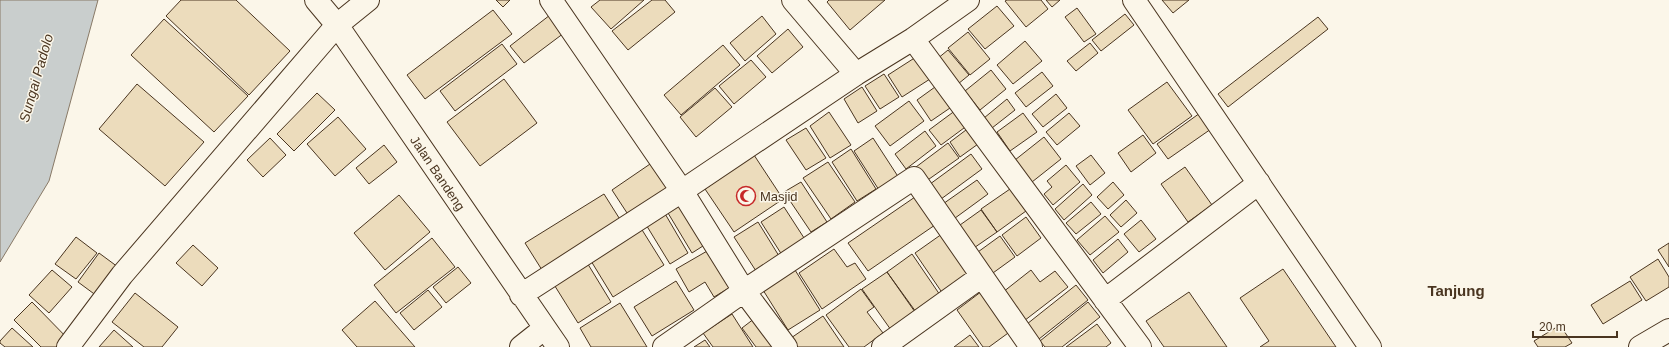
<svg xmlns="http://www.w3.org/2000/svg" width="1669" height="347" viewBox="0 0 1669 347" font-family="Helvetica,sans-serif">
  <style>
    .water { fill: #c9cecd; stroke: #887966 }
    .building { fill: #ecdcbc; stroke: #4a3520 }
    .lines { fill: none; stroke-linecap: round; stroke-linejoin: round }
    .minor-casing { stroke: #4a3520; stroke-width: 24 }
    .minor { stroke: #fbf6e9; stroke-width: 22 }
    .labels { text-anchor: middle; stroke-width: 3; stroke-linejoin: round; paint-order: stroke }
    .street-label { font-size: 13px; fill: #4a3520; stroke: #fbf6e9 }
    .poi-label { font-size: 13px; fill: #4a3520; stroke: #fbf6e9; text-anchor: start }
    .water-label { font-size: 14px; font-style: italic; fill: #4a3520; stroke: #fbf6e9 }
    .quarter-label { font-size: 15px; font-weight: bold; fill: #4a3520; stroke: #fbf6e9 }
  </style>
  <rect width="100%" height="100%" fill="#fbf6e9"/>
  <path class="water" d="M0 0H98L49 181 0 262Z"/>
  <path class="building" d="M181 0H236L290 51 249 95 166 16Z
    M496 0H510L503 7Z
    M600 0H644L611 29 591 7Z
    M652 0H665L675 12 628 50 612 31Z
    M829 0H885L850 30 827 2Z
    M1007 0H1041L1048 9 1026 27 1005 1Z
    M1046 0H1060L1052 7Z
    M1162 0H1189L1173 13Z
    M997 6 1014 26 985 49 968 29Z
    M1077 8 1096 34 1084 42 1065 17Z
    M493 10 512 34 425 99 407 75Z
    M1125 14 1134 25 1101 51 1092 40Z
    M550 15 564 33 524 63 510 46Z
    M762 16 776 34 745 61 730 43Z
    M1318 17 1328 29 1228 107 1218 94Z
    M164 19 248 96 214 132 131 55Z
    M788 29 803 47 772 73 757 56Z
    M968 32 990 59 970 75 948 48Z
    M1025 41 1042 61 1013 84 997 65Z
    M1090 43 1098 53 1076 71 1067 61Z
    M502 44 517 64 455 111 440 91Z
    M723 45 740 65 681 115 664 95Z
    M948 50 969 75 958 84 937 59Z
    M916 57 930 79 902 97 888 75Z
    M751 60 766 77 734 104 719 86Z
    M991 70 1006 89 980 110 965 91Z
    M1042 72 1053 86 1026 107 1015 93Z
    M884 74 899 97 880 109 865 86Z
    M504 79 537 123 480 166 447 122Z
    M1167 82 1192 116 1153 144 1128 110Z
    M137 84 204 142 165 186 99 129Z
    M862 87 877 111 858 123 844 99Z
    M935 87 950 108 931 121 917 100Z
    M715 88 732 107 696 137 680 117Z
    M317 93 335 110 294 151 277 134Z
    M1056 94 1067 108 1043 127 1032 114Z
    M1007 99 1015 110 992 128 984 118Z
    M909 101 924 121 890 146 875 126Z
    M956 110 968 125 941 145 929 130Z
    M829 112 851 145 830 158 810 126Z
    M1023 113 1037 132 1010 151 997 132Z
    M1069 113 1080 126 1057 145 1046 132Z
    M1200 113 1211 129 1168 159 1157 144Z
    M338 117 366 149 335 176 307 144Z
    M974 124 985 139 960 157 950 142Z
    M806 128 826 158 806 170 786 140Z
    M925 131 936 146 906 169 895 154Z
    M1143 135 1156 153 1131 172 1118 153Z
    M1044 137 1061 159 1032 182 1015 160Z
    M270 138 286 155 263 177 247 160Z
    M873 138 899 178 879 190 854 151Z
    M948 143 959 158 922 184 912 170Z
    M384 145 397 162 369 184 356 168Z
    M851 149 876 189 857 201 832 162Z
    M971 154 982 169 937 202 926 187Z
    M754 155 783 199 734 232 705 189Z
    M1091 155 1105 173 1090 185 1076 166Z
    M653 162 671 187 629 216 612 190Z
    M828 162 855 202 831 219 803 178Z
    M1066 165 1080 182 1053 205 1044 194 1052 187 1047 181Z
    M1185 167 1212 205 1188 222 1161 184Z
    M977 180 988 194 951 221 940 206Z
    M801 182 827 222 811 232 784 192Z
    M1113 182 1124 195 1108 209 1097 197Z
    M1083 184 1092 195 1064 220 1055 209Z
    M1010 189 1026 211 997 232 981 209Z
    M604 194 621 221 542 270 525 243Z
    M399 195 430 232 385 270 354 233Z
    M915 197 935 225 868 271 848 243Z
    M680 199 717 237 692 253 665 208Z
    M1126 200 1137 213 1121 227 1110 215Z
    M1091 202 1101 214 1076 234 1066 223Z
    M784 207 806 241 782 255 761 222Z
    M981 210 997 232 968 252 953 230Z
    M664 212 688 253 670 264 645 223Z
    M1105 216 1119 232 1090 255 1077 240Z
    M1026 217 1041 238 1017 256 1002 235Z
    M1141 220 1156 239 1139 252 1124 234Z
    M758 222 779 256 756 271 734 237Z
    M639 225 664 265 613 297 588 256Z
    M949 229 978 270 943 294 915 253Z
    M1000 236 1015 257 986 278 971 257Z
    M76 237 97 253 76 279 55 264Z
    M432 238 455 267 396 313 374 285Z
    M1118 239 1128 252 1103 273 1093 260Z
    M721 243 742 280 714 297 705 282 689 292 676 269Z
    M1669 243V267L1658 250Z
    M193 245 218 268 202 286 176 263Z
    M834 249 847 267 855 263 866 279 822 309 799 273Z
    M99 253 122 270 101 299 78 282Z
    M912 254 940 295 916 312 887 272Z
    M1658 259 1669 277V287L1646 301 1630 277Z
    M586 261 611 302 578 323 553 283Z
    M458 267 471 283 446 303 433 287Z
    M1283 269 1336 347H1260L1269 341 1240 298Z
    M52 270 72 287 49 313 29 295Z
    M795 270 820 310 788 330 763 290Z
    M1031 270 1040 282 1055 271 1068 287 1020 324 998 296Z
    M887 272 915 312 891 330 862 289Z
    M676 281 694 310 652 336 634 307Z
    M1630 281 1642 300 1603 324 1591 305Z
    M1076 285 1088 300 1039 339 1027 324Z
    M986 288 1015 328 989 347H983L957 310Z
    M861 289 874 307 867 312 883 333 864 347H849L826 315Z
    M428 290 442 307 414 330 400 313Z
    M1189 292 1227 347H1164L1146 321Z
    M135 293 178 327 162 347H144L112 322Z
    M375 301 415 347H357L342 330Z
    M32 302 75 346V347H41L14 320Z
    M1088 302 1100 317 1062 347H1045L1040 341Z
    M620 303 647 347H591L580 328Z
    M732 314 753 347H713L703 333Z
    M759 315 783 347H756L742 328Z
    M823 316 844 347H797L791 338Z
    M1097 324 1111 343 1106 347H1066Z
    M1560 325 1572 343 1565 347H1538L1534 341Z
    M12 328 33 347H5L0 343V341Z
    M114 330 133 347H99Z
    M970 335 979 347H954Z
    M705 340 710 347H694Z"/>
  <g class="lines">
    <g class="minor-casing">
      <path id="minor" d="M316 0 337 25 558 347
        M551 0 682 191 744 291 786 347
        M793 0 856 74
        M1134 0 1370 347
        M913 39 1140 347
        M521 295 682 191 856 74 913 39 968 0
        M1105 300 1259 183
        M68 347 122 275 337 25 368 0
        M521 347 545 328
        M664 347 744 291 914 178 1031 347
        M883 347 982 276
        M1640 347 1669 330"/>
    </g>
    <use href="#minor" class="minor"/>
  </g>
  <defs>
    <g id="mosque-ring" transform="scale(1)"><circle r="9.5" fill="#fbf6e9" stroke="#c62828" stroke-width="1.5"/><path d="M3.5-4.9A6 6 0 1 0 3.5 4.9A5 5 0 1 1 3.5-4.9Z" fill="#c62828"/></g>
  </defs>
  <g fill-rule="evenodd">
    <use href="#mosque-ring" x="746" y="196"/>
  </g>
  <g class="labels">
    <g class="street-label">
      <text transform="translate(438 173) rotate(56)" y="5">Jalan Bandeng</text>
    </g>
    <g class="poi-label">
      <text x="760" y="201">Masjid</text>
    </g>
    <g class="water-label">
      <text transform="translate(36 78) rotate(-74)" y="5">Sungai Padolo</text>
    </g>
    <g class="quarter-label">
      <text x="1456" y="296">Tanjung</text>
    </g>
  </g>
  <path d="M1533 331v6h84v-6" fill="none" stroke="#4a3520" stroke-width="2"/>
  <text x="1539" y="331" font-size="12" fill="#4a3520" stroke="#fbf6e9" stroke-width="3" paint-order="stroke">20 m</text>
</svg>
